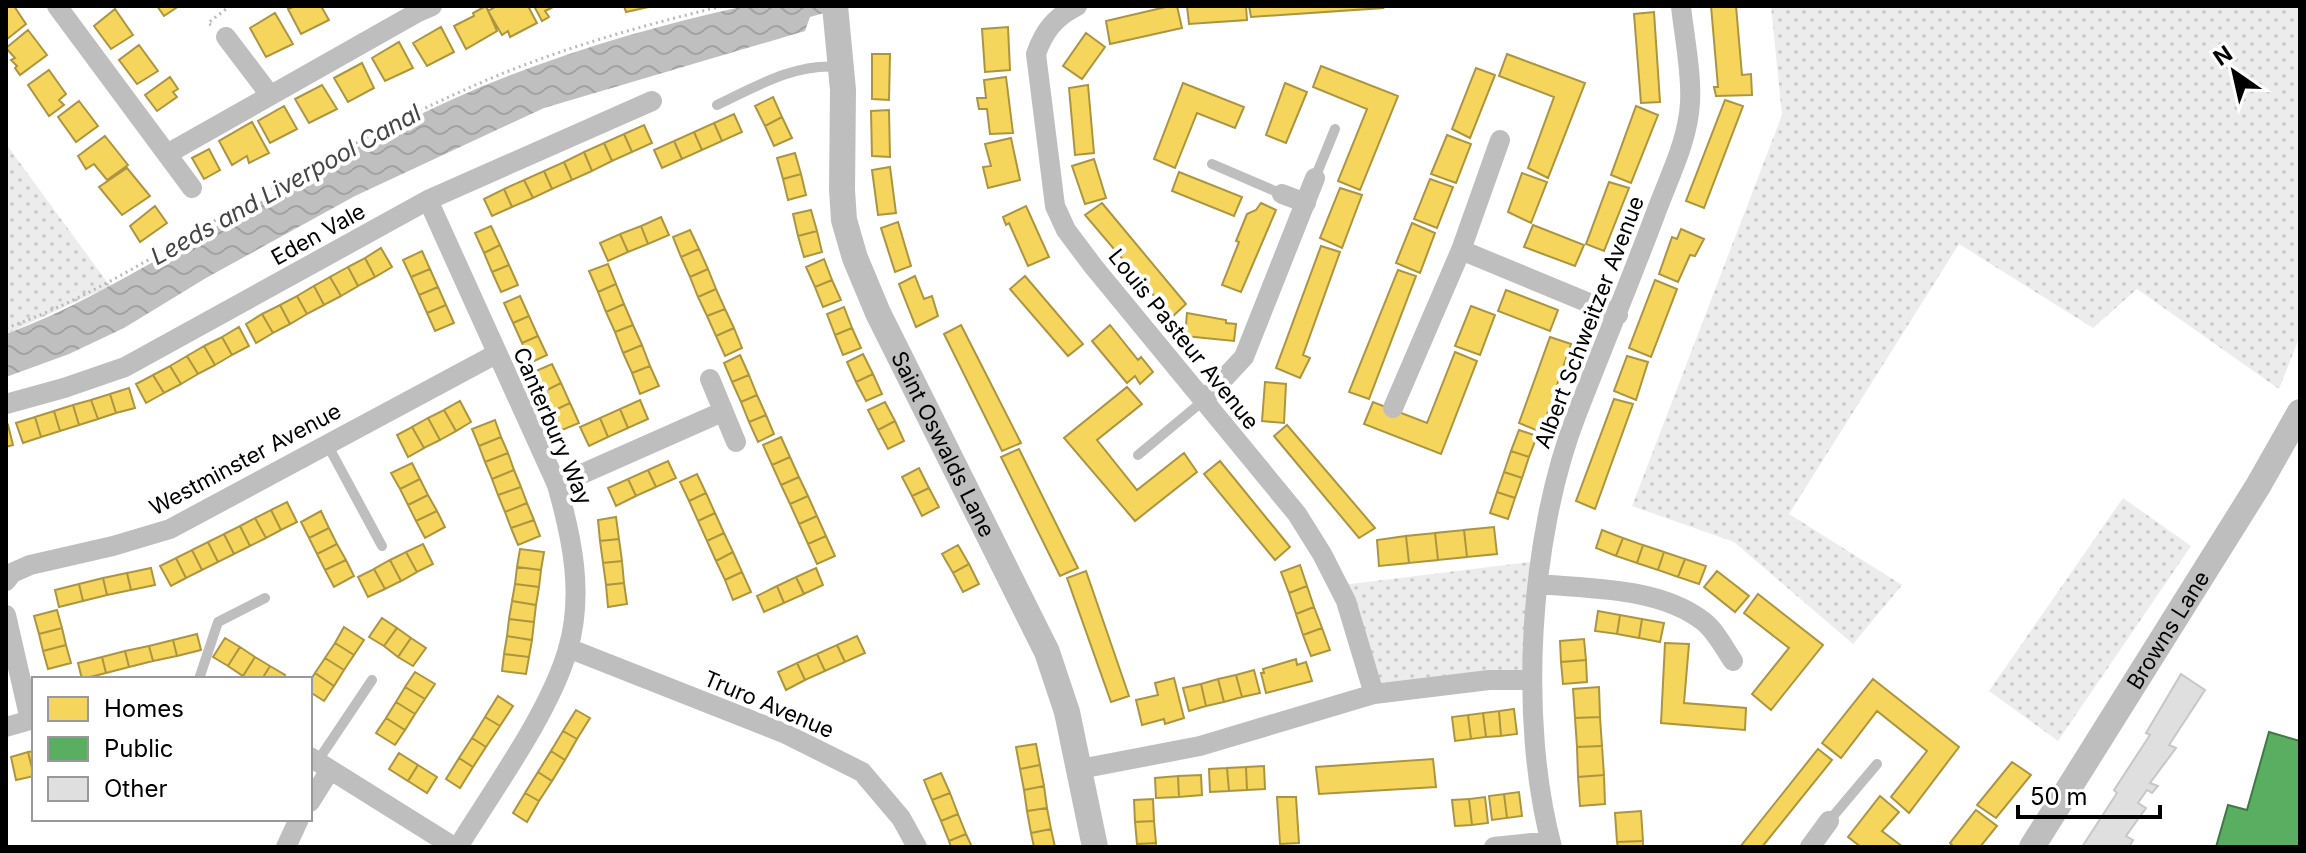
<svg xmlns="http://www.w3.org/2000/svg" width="2306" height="853" viewBox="0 0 2306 853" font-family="Inter,sans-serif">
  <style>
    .grass { fill: url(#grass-dots) }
    .water { fill: url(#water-waves) }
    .homes { fill: #f6d55c; stroke: #ac9540; stroke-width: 2 }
    .public { fill: #5aae61; stroke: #3f7a44; stroke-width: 2 }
    .building { fill: #dfdfdf; stroke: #c7c7c7; stroke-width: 2 }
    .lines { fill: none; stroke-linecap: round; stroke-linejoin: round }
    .path { stroke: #b9b9b9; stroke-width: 3; stroke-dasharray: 2 4; stroke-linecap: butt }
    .service { stroke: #bebebe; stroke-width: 10 }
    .minor { stroke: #bebebe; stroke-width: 20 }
    .tertiary { stroke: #bebebe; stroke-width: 26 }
    .labels { text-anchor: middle; stroke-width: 8; stroke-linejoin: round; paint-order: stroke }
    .street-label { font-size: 22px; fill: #000; stroke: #fff }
    .water-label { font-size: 24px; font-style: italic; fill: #444; stroke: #fff }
  </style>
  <defs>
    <pattern id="grass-dots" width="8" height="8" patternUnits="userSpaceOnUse" patternTransform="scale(2)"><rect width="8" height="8" fill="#ececec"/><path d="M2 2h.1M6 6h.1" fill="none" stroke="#c9c9c9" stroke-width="1.8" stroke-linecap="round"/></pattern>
    <pattern id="water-waves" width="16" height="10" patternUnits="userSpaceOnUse" patternTransform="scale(2)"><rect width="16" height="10" fill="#bfbfbf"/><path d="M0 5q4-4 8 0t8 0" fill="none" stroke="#a2a2a2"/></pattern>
  </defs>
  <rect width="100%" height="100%" fill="#fff"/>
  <path class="grass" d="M1771 6H2300V336L2279 389 2137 289 2093 328 1959 244 1789 514 1902 585 1853 644 1734 542 1632 506 1782 115Z
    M6 144 110 286 6 334Z
    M2123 498 2191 546 2058 741 1989 691Z
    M1538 561 1528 677 1379 688 1342 585Z"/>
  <path class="water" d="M745 6H849L810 17 805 31 544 108 355 196 206 278 124 328 69 354 6 377V334C63 313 116 283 169 253 244 211 320 167 397 126 505 70 626 32 745 6Z"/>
  <path class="homes" d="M6 6H14L26 24 6 40Z
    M157 6H179L164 16Z
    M295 6H321L329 20 301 34 288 9Z
    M486 6 497 31 466 49 454 26 474 16 473 13Z
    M497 6H528L537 23 510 37 508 31 502 35 488 11Z
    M534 6H555L545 11 549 17 542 21Z
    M624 6H649V7L626 12Z
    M1170 6H1177L1182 28 1110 44 1106 21Z
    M1187 6H1246L1247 20 1189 24Z
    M1249 6H1382L1383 8 1251 17Z
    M1711 6H1736L1742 75 1751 74 1752 95 1716 96 1714 87H1718Z
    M115 9 133 35 111 49 94 26Z
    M1654 12 1660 102 1641 103 1634 14Z
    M275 13 293 44 266 57 250 28Z
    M441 27 454 52 427 66 413 43Z
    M1008 27 1010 70 985 72 982 29Z
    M28 30 47 55 20 75 15 68 17 66 11 60 15 58 6 48Z
    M1086 33 1105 47 1082 79 1063 66Z
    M399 42 413 68 385 81 372 58Z
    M139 45 158 71 137 84 119 60Z
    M872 54H890L889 100 872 99Z
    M1507 54 1585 83 1548 178 1528 168 1554 97 1499 76Z
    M362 63 374 88 348 102 334 78Z
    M1321 66 1398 96 1360 190 1338 181 1367 109 1313 87Z
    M1476 68 1495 75 1470 138 1452 129Z
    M49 70 66 94 59 100 64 105 49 116 28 85Z
    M170 77 178 89 173 92 177 97 157 111 145 95Z
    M1006 77 1013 133 990 134 987 109H979L977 98H986L984 80Z
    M1183 83 1244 107 1235 128 1197 113 1175 168 1154 159Z
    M1285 83 1307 92 1286 143 1266 135Z
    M322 85 337 109 309 123 295 99Z
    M1088 85 1094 153 1075 155 1069 88Z
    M773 97 782 117 765 126 755 106Z
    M1725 100 1743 106 1704 208 1686 201Z
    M79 101 98 126 76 142 58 117Z
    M284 106 297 129 270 143 258 121Z
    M1636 106 1658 115 1631 183 1611 175Z
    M889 110 890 157 872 156 871 111Z
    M734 114 742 132 722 141 714 123Z
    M782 117 792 138 774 146 765 126Z
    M252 122 269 153 249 163 247 156 232 165 219 141Z
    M714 123 722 141 702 150 694 132Z
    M644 125 652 143 632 152 624 134Z
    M694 132 702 150 682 159 674 141Z
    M624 134 632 152 612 161 604 143Z
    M1447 135 1471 144 1456 183 1431 174Z
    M105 136 128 165 107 180 94 164 86 169 78 156Z
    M1011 138 1020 180 988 188 983 167 991 166 985 144Z
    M674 141 682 159 662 168 654 150Z
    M604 143 612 161 592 171 584 152Z
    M209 149 220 170 204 179 192 158Z
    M584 152 592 171 572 180 564 162Z
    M795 153 801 174 783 179 777 158Z
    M1094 159 1106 198 1085 204 1072 166Z
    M564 162 572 180 552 189 544 171Z
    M890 167 896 213 878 215 872 170Z
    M127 168 150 196 122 215 99 187Z
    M544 171 552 189 533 198 524 180Z
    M1179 172 1242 197 1234 216 1172 191Z
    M1522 173 1547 182 1531 223 1508 212Z
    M801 174 806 195 788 200 783 179Z
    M1430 179 1453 187 1437 228 1414 219Z
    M524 180 533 198 512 207 504 189Z
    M1609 182 1629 188 1604 251 1586 244Z
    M1340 188 1362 195 1342 248 1320 238Z
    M504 189 512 207 492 216 484 199Z
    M1102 203 1186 304 1172 317 1085 215Z
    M1261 203 1276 210 1241 292 1222 285 1239 242 1236 241 1247 214 1256 210Z
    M155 206 167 223 140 242 130 226Z
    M1026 206 1049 257 1028 266 1009 223 1006 225 1003 217Z
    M811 210 817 231 798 236 793 214Z
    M661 217 669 235 648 244 641 226Z
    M898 222 911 266 895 272 881 228Z
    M1412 223 1435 233 1420 273 1396 263Z
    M1533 225 1584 245 1575 266 1524 247Z
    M491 226 500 245 484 253 475 233Z
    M641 226 648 244 628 252 620 234Z
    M1681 229 1704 239 1695 256 1690 255 1678 282 1659 274 1672 237 1677 239Z
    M690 230 699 249 681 257 673 237Z
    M817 231 822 252 804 257 798 236Z
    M620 234 628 252 608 261 600 243Z
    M500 245 509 265 492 272 484 253Z
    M1321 246 1340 252 1303 355 1310 358 1300 378 1276 368Z
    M381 248 392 267 375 277 365 258Z
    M699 249 708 269 690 277 681 257Z
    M422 251 430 269 411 277 403 260Z
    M365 258 375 277 358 286 348 267Z
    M824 259 832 280 815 287 806 267Z
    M608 264 616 284 598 292 589 271Z
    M509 265 518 285 501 292 492 272Z
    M348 267 358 286 341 296 330 277Z
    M430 269 438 287 419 295 411 277Z
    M708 269 716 289 698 297 690 277Z
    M1398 270 1416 276 1369 399 1349 392Z
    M915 276 924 299 932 296 938 316 916 327 899 284Z
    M1025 276 1083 344 1068 356 1010 289Z
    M330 277 341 296 324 305 314 286Z
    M832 280 841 300 823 307 815 287Z
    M1655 280 1677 289 1651 357 1629 348Z
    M616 284 624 304 606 312 598 292Z
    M314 286 324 305 307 314 297 296Z
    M438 287 446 305 427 313 419 295Z
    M716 289 725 309 707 316 698 297Z
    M1506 290 1558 310 1550 331 1498 311Z
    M297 296 307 314 290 324 280 305Z
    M520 296 529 316 513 323 504 303Z
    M624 304 633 325 615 332 606 312Z
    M280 305 290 324 273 333 262 314Z
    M446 305 454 323 435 331 427 313Z
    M1471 306 1495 315 1480 355 1455 346Z
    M844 307 852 328 835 335 827 314Z
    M725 309 734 328 716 336 707 316Z
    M1187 313 1226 320V323L1236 324 1234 341 1185 336Z
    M262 314 273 333 256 343 246 324Z
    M529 316 538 336 522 343 513 323Z
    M633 325 642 345 623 353 615 332Z
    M961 325 1021 443 1002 451 944 334Z
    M1110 325 1138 360 1141 357 1153 372 1140 384 1135 376 1127 383 1092 341Z
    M239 327 249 346 232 355 222 337Z
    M734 328 742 348 725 356 716 336Z
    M852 328 861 348 843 355 835 335Z
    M538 336 547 355 530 363 522 343Z
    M222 337 232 355 215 365 204 346Z
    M1550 337 1571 344 1541 432 1519 423Z
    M642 345 650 366 632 373 623 353Z
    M204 346 215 365 198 374 187 356Z
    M1455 352 1477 361 1441 454 1364 424 1373 402 1427 423Z
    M863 354 873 374 856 382 847 362Z
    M740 355 749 375 732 382 724 363Z
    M187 356 198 374 181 384 170 366Z
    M1627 356 1648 362 1636 400 1614 391Z
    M552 364 561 383 545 391 536 371Z
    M170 366 181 384 164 393 153 375Z
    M650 366 659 386 640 394 632 373Z
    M873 374 882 394 866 401 856 382Z
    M153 375 164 393 146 403 136 384Z
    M749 375 757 395 741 402 732 382Z
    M1265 382 1286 384 1284 423 1262 421Z
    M561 383 570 403 553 411 545 391Z
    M1127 387 1142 404 1097 440 1137 490 1184 453 1197 472 1135 521 1064 438Z
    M129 388 135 408 116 413 110 394Z
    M110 394 116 413 98 419 91 400Z
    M757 395 766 415 749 422 741 402Z
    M1614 399 1633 404 1595 509 1576 501Z
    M91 400 98 419 79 425 73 405Z
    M640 400 648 419 628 428 620 409Z
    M460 401 471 422 456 431 444 410Z
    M885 402 895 421 878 430 868 410Z
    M570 403 579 423 562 430 553 411Z
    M73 405 79 425 60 431 54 411Z
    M620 409 628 428 608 437 600 418Z
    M444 410 456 431 440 440 428 418Z
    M54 411 60 431 41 437 35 417Z
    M766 415 774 434 758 442 749 422Z
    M35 417 41 437 23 443 16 423Z
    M428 418 440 440 424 448 412 427Z
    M600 418 608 437 589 446 580 427Z
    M495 420 501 437 479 446 472 429Z
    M895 421 904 441 888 449 878 430Z
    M8 425 13 445 6 447V426Z
    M1287 425 1375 528 1359 538 1274 436Z
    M412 427 424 448 408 457 397 435Z
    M1519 430 1537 436 1529 457 1511 451Z
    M501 437 508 453 485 462 479 446Z
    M781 437 790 457 772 465 763 445Z
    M1019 449 1078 568 1060 576 1001 457Z
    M1511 451 1529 457 1522 478 1504 472Z
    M508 453 514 470 492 479 485 462Z
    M790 457 799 477 781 485 772 465Z
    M668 461 676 478 656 487 648 470Z
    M1220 461 1290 547 1275 560 1204 474Z
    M412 463 420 479 400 489 391 473Z
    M919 468 929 488 912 496 902 477Z
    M514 470 521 487 498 495 492 479Z
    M648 470 656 487 636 496 628 479Z
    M1504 472 1522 478 1515 498 1497 492Z
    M697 474 706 493 689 501 680 482Z
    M799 477 808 496 790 504 781 485Z
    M420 479 428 495 408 505 400 489Z
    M628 479 636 496 616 506 608 488Z
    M521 487 527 503 505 512 498 495Z
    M929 488 939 507 922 516 912 496Z
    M1497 492 1515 498 1508 519 1490 513Z
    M706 493 715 513 698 521 689 501Z
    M428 495 437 511 416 521 408 505Z
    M808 496 817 516 799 524 790 504Z
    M287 502 297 522 281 530 271 510Z
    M527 503 534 520 511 528 505 512Z
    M271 510 281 530 266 538 255 518Z
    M321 511 329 528 309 538 301 522Z
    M437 511 445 527 425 538 416 521Z
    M715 513 724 533 707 541 698 521Z
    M817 516 826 536 808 544 799 524Z
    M616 517 619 539 600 541 598 520Z
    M255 518 266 538 250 546 240 526Z
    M534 520 540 536 518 545 511 528Z
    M240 526 250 546 234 554 224 534Z
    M1494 527 1497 554 1467 557 1464 530Z
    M329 528 337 544 317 554 309 538Z
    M1464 530 1467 557 1438 560 1435 533Z
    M1602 530 1623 538 1616 556 1596 548Z
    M724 533 733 552 716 561 707 541Z
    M1435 533 1438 560 1409 563 1406 536Z
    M224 534 234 554 218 562 208 542Z
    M826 536 835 556 817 564 808 544Z
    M1406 536 1409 563 1379 566 1377 540Z
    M1623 538 1643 545 1637 563 1616 556Z
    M619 539 622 561 603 563 600 541Z
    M208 542 218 562 202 570 192 550Z
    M337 544 346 560 325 570 317 554Z
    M423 544 433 564 417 572 406 552Z
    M958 545 969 564 953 573 942 554Z
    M1643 545 1664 552 1658 570 1637 563Z
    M520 549 544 552 541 570 517 567Z
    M192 550 202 570 186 578 176 558Z
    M406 552 417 572 401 581 390 560Z
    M733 552 742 572 725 580 716 561Z
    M1664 552 1685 559 1678 577 1658 570Z
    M176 558 186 578 171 586 160 566Z
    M1685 559 1706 566 1699 584 1678 577Z
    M346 560 354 576 334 587 325 570Z
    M390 560 401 581 385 589 374 569Z
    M622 561 624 583 606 585 603 563Z
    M969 564 979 584 963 592 953 573Z
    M1300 565 1307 586 1289 593 1281 572Z
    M517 567 541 570 539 587 515 584Z
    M151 568 155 585 131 590 127 573Z
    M816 568 823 585 804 594 796 577Z
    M374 569 385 589 368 597 358 577Z
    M1086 571 1129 696 1111 702 1067 578Z
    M1717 571 1749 596 1735 612 1704 587Z
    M742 572 751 592 733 600 725 580Z
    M127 573 131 590 107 595 103 578Z
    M796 577 804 594 784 603 777 586Z
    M103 578 107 595 83 601 79 584Z
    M624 583 627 604 608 607 606 585Z
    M79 584 83 601 59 607 55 590Z
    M515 584 539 587 536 605 512 601Z
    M777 586 784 603 764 612 757 596Z
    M1307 586 1314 607 1296 614 1289 593Z
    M1758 594 1823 645 1771 710 1752 694 1789 648 1744 613Z
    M512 601 536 605 534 622 509 619Z
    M1314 607 1322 628 1303 635 1296 614Z
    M57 610 62 628 39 634 34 616Z
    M1598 611 1620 615 1617 634 1595 631Z
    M1620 615 1642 619 1639 638 1617 634Z
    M382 618 397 628 384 646 369 637Z
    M509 619 534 622 532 640 507 636Z
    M1642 619 1664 623 1660 642 1639 638Z
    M344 627 364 640 354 655 335 643Z
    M62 628 66 645 43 651 39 634Z
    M397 628 411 638 398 657 384 646Z
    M1322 628 1330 650 1311 656 1303 635Z
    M197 634 201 650 177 656 173 640Z
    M507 636 532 640 529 657 504 654Z
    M857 636 865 653 845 662 837 645Z
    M225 638 240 647 228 666 213 657Z
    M411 638 426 648 413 666 398 657Z
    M1584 639 1586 660 1561 662 1560 641Z
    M173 640 177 656 153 661 149 646Z
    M335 643 354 655 344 670 325 658Z
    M1665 643 1689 644 1684 703 1746 708 1745 730 1661 723Z
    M66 645 71 663 48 669 43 651Z
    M837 645 845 662 825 671 817 654Z
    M149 646 153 661 129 667 125 651Z
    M240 647 255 657 243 676 228 666Z
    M125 651 129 667 106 673 102 657Z
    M504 654 529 657 526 674 502 671Z
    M817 654 825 671 805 680 797 663Z
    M102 657 106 673 82 679 78 663Z
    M255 657 270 666 262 679H248L243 676Z
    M325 658 344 670 334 686 315 673Z
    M1296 659 1297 665 1306 662 1312 681 1266 693 1261 673H1264L1263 669Z
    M1586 660 1587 682 1563 684 1561 662Z
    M797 663 805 680 786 690 778 672Z
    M270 666 285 675 283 679H262Z
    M1254 670 1260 693 1242 697 1236 675Z
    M415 672 435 684 425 699 405 687Z
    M315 673 334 686 324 701 310 692V681Z
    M1236 675 1242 697 1224 702 1218 679Z
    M1174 678 1184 718 1165 724 1164 719 1142 725 1136 700 1158 695 1155 683Z
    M1218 679 1224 702 1206 706 1201 684Z
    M1873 679 1959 747 1909 813 1891 797 1927 751 1877 711 1841 758 1822 743Z
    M1201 684 1206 706 1189 711 1183 688Z
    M405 687 425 699 415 714 396 702Z
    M1599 687 1600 717 1575 718 1573 689Z
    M498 696 513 706 500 726 485 717Z
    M396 702 415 714 405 730 386 718Z
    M1514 709 1517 734 1501 736 1499 711Z
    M576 710 590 718 577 739 563 731Z
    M1499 711 1501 736 1486 737 1483 713Z
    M1483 713 1486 737 1471 739 1468 715Z
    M1468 715 1471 739 1455 741 1452 717Z
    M485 717 500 726 486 747 472 738Z
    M1600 717 1602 746 1577 747 1575 718Z
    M386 718 405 730 395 745 376 733Z
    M563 731 577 739 565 760 551 751Z
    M472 738 486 747 473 767 459 758Z
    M1036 744 1040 765 1020 769 1016 747Z
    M1602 746 1604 775 1578 777 1577 747Z
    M1818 749 1832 760 1762 847H1740Z
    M34 751V776L28 752Z
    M551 751 565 760 552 781 538 772Z
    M28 752 34 776 16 780 11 757Z
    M399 753 418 765 408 781 389 769Z
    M459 758 473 767 460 788 446 779Z
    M1433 759 1436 787 1319 794 1316 767Z
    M2012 762 2031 775 1996 818 1977 805Z
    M418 765 437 777 427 793 408 781Z
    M1040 765 1044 786 1024 790 1020 769Z
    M1264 766 1265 789 1247 790 1246 767Z
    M1246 767 1247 790 1229 791 1227 768Z
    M1227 768 1229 791 1210 792 1209 769Z
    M538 772 552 781 539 801 525 793Z
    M941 773 950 793 932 800 924 780Z
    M1201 775 1202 795 1179 797 1178 776Z
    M1604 775 1605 804 1580 806 1578 777Z
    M1178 776 1179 797 1156 798 1155 778Z
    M1044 786 1047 808 1027 811 1024 790Z
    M1519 792 1522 816 1507 818 1504 794Z
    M525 793 539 801 527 822 513 813Z
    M950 793 958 814 941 821 932 800Z
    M1504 794 1507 818 1492 820 1489 796Z
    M1880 796 1899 812 1882 831 1903 847H1861L1848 837Z
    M1277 797H1296L1299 843 1280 844Z
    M1485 797 1488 823 1472 825 1469 799Z
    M1153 799 1154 821 1135 822 1134 800Z
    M1469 799 1472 825 1455 826 1452 800Z
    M1047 808 1051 829 1031 833 1027 811Z
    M1976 810 1997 826 1980 847H1954L1950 843Z
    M1641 811 1643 841 1617 842 1615 813Z
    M958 814 966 834 949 841 941 821Z
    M1154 821 1156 843 1137 844 1135 822Z
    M1051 829 1055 847H1034L1031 833Z
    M966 834 972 847H951L949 841Z
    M1643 841V847H1618L1617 842Z
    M1156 843V847H1137V844Z"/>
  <path class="public" d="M2269 732 2300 741V847H2216L2228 805 2247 810Z"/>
  <path class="building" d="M2181 674 2205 690 2169 745 2176 748 2150 783 2158 786 2152 793 2147 790 2138 803 2146 808 2126 836 2133 840 2129 847H2082L2117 793 2114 790 2150 735 2146 733Z"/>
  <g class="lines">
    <path class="path" d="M211 25 208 23 230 6
      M6 328C96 297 175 242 258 196 331 156 404 116 480 83 558 49 640 26 723 6"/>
    <path class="service" d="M717 105C755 87 795 63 839 67
      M1212 164 1282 194
      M1315 178 1335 129
      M327 444 382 546
      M1138 455 1203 401
      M199 679 218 622 265 598
      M317 762 372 680
      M1829 821 1877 764"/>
    <path class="minor" d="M57 6 192 188
      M1077 6C1055 17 1044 31 1036 54L1055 206 1066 230 1093 266 1297 514 1322 554 1346 601 1374 694
      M226 37 270 95
      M167 154 418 12 432 6
      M1282 194 1306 203
      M428 200 557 485C572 538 584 594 568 649 550 712 493 790 458 847
      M1461 250 1618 315
      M710 379 736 442
      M1203 401 1244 357 1315 178
      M6 404 64 388 125 367 428 200 652 101
      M1393 408 1461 250 1500 140
      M557 485 722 412
      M6 581 12 573 30 565 113 546 170 529 496 354
      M1538 584C1590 589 1659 587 1703 621 1716 631 1724 648 1733 661
      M6 615 30 720
      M568 648 786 734 862 772 901 818 917 847
      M6 727 34 719
      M310 757 454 847
      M1080 769 1200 746 1374 694 1489 680H1531
      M310 802 330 770
      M286 847 299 819
      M1494 847 1550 841
      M1552 847C1518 721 1529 538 1576 416 1603 346 1632 277 1658 207 1671 173 1688 139 1690 103 1692 73 1684 36 1681 6
      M1810 847 1829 821"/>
    <g class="tertiary">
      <path id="s1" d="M835 6 843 90 842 190 844 220 855 258 878 313 1047 652 1067 712 1095 847"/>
      <path id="s2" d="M2032 847 2258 486 2300 412"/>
    </g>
  </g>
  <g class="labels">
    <g class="street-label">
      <text transform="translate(318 234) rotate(-29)" y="8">Eden Vale</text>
      <text transform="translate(1589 322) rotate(-69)" y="8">Albert Schweitzer Avenue</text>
      <text transform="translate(1184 339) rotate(51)" y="8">Louis Pasteur Avenue</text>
      <text transform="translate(553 426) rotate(67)" y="8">Canterbury Way</text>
      <text dy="8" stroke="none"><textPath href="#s1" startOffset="460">Saint Oswalds Lane</textPath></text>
      <text transform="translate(245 459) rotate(-28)" y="8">Westminster Avenue</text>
      <text dy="8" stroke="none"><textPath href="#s2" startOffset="256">Browns Lane</textPath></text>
      <text transform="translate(769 704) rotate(23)" y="8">Truro Avenue</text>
    </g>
    <g class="water-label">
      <text transform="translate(286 185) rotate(-29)" y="8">Leeds and Liverpool Canal</text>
    </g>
  </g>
  <rect width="2306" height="853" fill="none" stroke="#000000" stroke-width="16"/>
  <rect x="32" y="677" width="280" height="144" fill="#ffffff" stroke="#999999" stroke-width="2"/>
  <rect x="48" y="697" width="40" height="24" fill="#f6d55c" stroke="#999999" stroke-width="2"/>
  <text x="104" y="717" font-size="24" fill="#000000">Homes</text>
  <rect x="48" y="737" width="40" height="24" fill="#5aae61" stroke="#999999" stroke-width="2"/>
  <text x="104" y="757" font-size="24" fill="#000000">Public</text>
  <rect x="48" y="777" width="40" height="24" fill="#dfdfdf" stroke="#999999" stroke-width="2"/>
  <text x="104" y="797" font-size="24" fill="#000000">Other</text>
  <g transform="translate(2234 72) rotate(326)" stroke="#ffffff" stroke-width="6" paint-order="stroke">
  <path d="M0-6L14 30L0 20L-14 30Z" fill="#000000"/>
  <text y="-12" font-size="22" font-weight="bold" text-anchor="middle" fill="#000000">N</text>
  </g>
  <path d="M2018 805v12h142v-12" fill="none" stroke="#000000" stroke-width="4"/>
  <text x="2030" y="805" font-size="24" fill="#000000" stroke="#ffffff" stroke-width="6" paint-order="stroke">50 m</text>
</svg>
